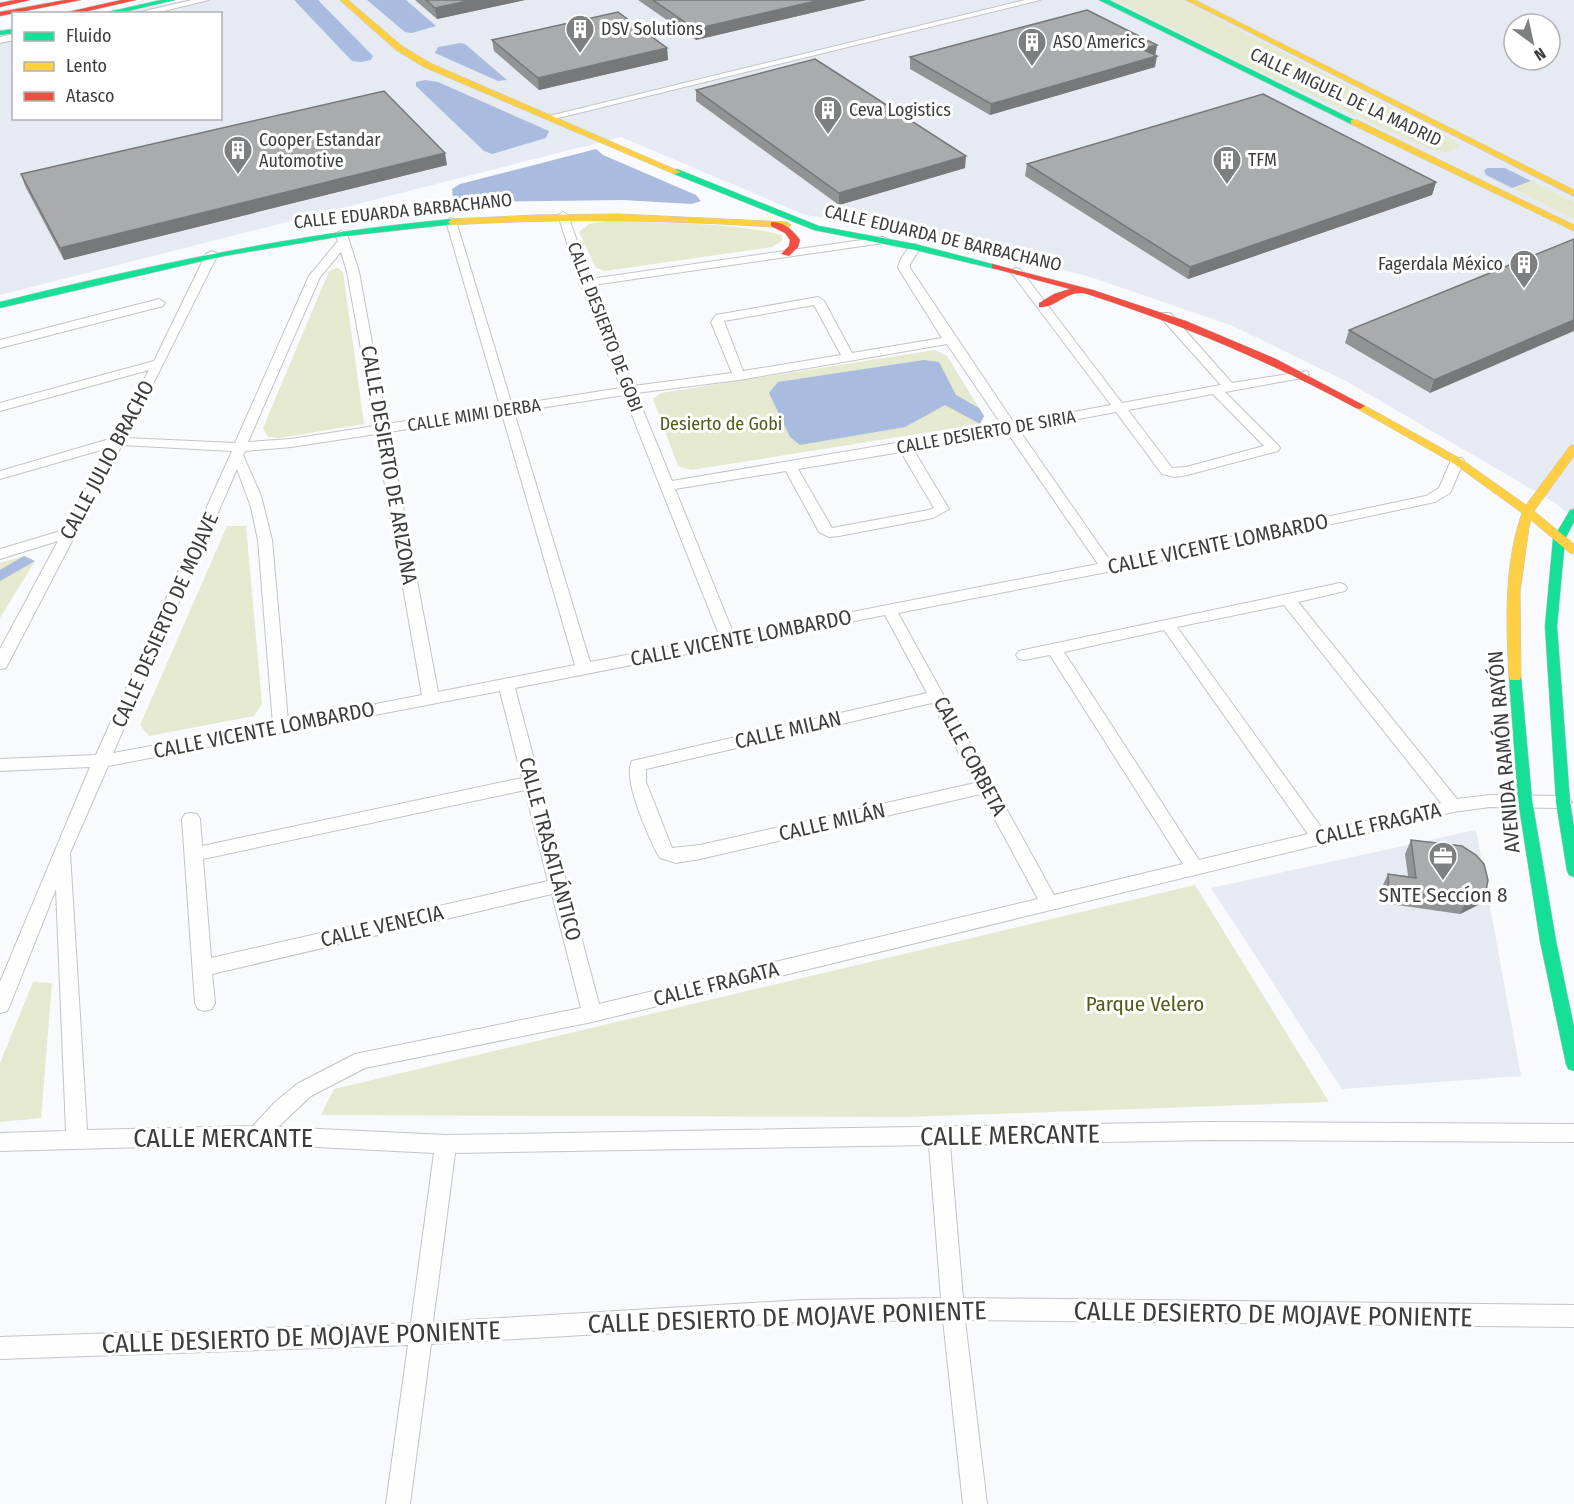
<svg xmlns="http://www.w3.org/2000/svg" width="1574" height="1504" viewBox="0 0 1574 1504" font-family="'Fira Sans Condensed',sans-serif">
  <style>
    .built { fill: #e6ebf3; fill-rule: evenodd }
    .green { fill: #e4e9cf }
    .water { fill: #a9bbde }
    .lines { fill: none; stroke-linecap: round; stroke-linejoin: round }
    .street-casing { stroke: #c2c4c6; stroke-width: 2 }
    .fast-casing { stroke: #c2c4c6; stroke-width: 1 }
    .slow-casing { stroke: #c2c4c6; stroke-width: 1 }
    .jam-casing { stroke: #c2c4c6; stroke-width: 1 }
    .street { fill: #fefeff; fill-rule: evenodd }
    .fast { fill: #16e098; fill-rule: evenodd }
    .slow { fill: #ffcf43; fill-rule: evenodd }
    .jam { fill: #f24e42; fill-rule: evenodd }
    .wall { fill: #919395 }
    .shaded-wall { fill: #767879 }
    .building { fill: #a9abad; stroke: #767879; stroke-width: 1.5 }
    .labels { text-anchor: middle; stroke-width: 6; stroke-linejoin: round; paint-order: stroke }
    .far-poi-label { font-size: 18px; fill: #3c3d3f; stroke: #fff; text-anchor: start }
    .far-street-label { font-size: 18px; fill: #3c3d3f; stroke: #fff }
    .far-park-label { font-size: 18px; fill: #535a1a; stroke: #fff }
    .street-label { font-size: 21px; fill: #3c3d3f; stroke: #fff }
    .poi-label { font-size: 21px; fill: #3c3d3f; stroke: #fff }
    .park-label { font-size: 21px; fill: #535a1a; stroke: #fff }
    .near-street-label { font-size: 26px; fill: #3c3d3f; stroke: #fff }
  </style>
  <rect width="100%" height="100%" fill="#f8fafd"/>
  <path class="built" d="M186 0H1574V520L1557 504 1348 382 1233 326 1090 277 998 252 911 231 805 215 621 137 0 295V36L13 33 14 118H220V14L116 13ZM1514 24H1550V60H1514Z
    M1476 830 1521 1076 1342 1089 1211 888Z"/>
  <path class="green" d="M1114 0H1181L1457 142 1458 148 1447 152 1432 150 1258 71Z
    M1531 181 1574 202V219L1512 188Z
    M606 221C659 223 731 222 782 235V241L772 247 605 271 596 268 579 232 589 224Z
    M338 268 343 272 364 424 279 438 268 437 263 428 329 271Z
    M935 350 947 356 984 416 980 424 691 470 678 466 653 399 661 393Z
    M227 526H246L262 704 254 716 149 736 140 725Z
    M24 556 35 561 0 618V563Z
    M1195 885 1329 1102 907 1117 321 1115 334 1089Z
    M33 982 52 983 41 1118 0 1122V1063Z"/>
  <path class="water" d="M294 0H318L373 56 371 60 361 62 352 61Z
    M367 0H406L436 26 412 33 405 32Z
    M460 43 465 44 507 80 498 81 435 53 438 47Z
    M425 80 438 82 549 131 546 138 492 154 484 151 416 86V82Z
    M596 149 603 155 696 195 701 201 692 204 623 200 476 202 458 201 453 197 452 189 460 184Z
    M1487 168H1505L1531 181 1512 188 1486 175 1484 171Z
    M924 360 939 362 956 395 979 408 984 416 980 424 945 405 905 427 800 445 790 437 769 393 778 382Z
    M24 556 35 561 0 581V570Z"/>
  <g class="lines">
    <g class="street-casing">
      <path id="street" d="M192 0H209L151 14H132Z
        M1025 0H1040L550 120 545 117Z
        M14 34V40L0 43V37Z
        M563 212 568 215 590 279 883 237 889 240 883 243 593 285 633 386 732 373 711 322 716 315 818 297 824 301 852 353 942 338 898 268C899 260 908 246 915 244L921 247 910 264V268L1014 423 1111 405 1010 271 1016 268 1020 269 1122 403 1221 385 1162 319V313H1170L1232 383 1307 371 1309 374 1307 377 1225 392 1278 445 1280 448 1278 451 1187 475 1175 477 1162 474 1116 412 1019 430 1111 562 1426 496 1439 488 1452 458H1462L1464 461 1450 493 1435 502 1107 572 898 613 1054 895 1183 864 1050 655 1024 660 1019 659 1016 655 1019 651 1340 583 1345 585 1347 588 1345 591 1298 602 1457 799 1490 795 1563 796 1569 798 1572 802 1569 806 1563 808 1490 807 1453 812 592 1022 365 1068 311 1096 278 1127 446 1135 1207 1122 1574 1124V1142L1207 1140 950 1145 963 1298 1574 1305V1327L965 1320 987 1504H963L943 1320 803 1322 431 1344 410 1504H386L408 1345 0 1359V1337L411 1323 434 1153 258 1144 0 1151V1133L66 1131 56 889 10 1005 7 1011 0 1013V982L90 767 0 771V759L96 755 232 451 122 445 8 664 6 668 0 669V649L58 541 0 559V549L64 530 108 448 0 479V471L113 438 149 370 0 411V403L154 361 206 254 212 251 218 254 126 438 235 443 309 276 338 241 335 234 341 231 347 234 359 272 387 424 500 406 446 221 451 218 456 221 512 405 621 388 580 283 558 215ZM341 252 347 272 375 426 291 439 248 442 320 277ZM814 305 841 355 743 371 724 321ZM947 344 1002 425 672 481 636 393 739 380ZM1213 394 1264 446 1186 467 1172 468 1128 410ZM624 395 720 637 590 662 514 412ZM502 414 575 665 438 692 389 432ZM1007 432 1098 564 734 635 675 489 786 471 819 532 829 537 839 536 933 518 949 509 913 449ZM376 434 422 695 288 721 272 540 261 496 243 455 245 451 291 447ZM901 452 934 508 929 510 832 528 798 469ZM237 469 251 507 258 540 273 724 113 753ZM1284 605 1441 803 1324 831 1177 627ZM885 615 927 693 632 761C622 778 648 835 657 853L660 858 676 863 700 859 981 794 1038 899 599 1004 515 688ZM1164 630 1308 834 1199 860 1064 652ZM500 691 522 778 202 846 200 819 197 814 191 813 185 814 182 819 195 1003 198 1009 205 1011 212 1009 215 1003 212 974 552 894 581 1008 355 1054 297 1084 274 1103 253 1126 87 1130 70 853 108 766ZM932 703 975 783 700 845 672 848 646 782V769ZM525 790 548 881 211 958 203 859ZM929 1145 941 1298 803 1300 433 1322 455 1153Z
        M159 299 165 303 163 306 0 348V340Z"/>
    </g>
    <g class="fast-casing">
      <path id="fast" d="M161 0H175L115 14H99Z
        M1099 0H1109L1358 122 1351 124Z
        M14 29V33L0 35V31Z
        M677 169 819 226 915 244 1000 266 995 269 915 250 814 230 674 174 673 172Z
        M452 219 455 220V224L337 237 224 256 0 308V302C149 265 298 233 452 219Z
        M1574 509V522L1565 539 1557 626 1570 802 1574 827V877L1569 875 1567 871 1556 802 1545 626 1553 539 1570 510Z
        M1515 673 1521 677 1532 800 1556 941 1574 1027V1071L1568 1069 1566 1064 1540 941 1518 800 1509 677Z"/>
    </g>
    <g class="slow-casing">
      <path id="slow" d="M340 0H348L402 46 430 63 681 172 674 174 424 67 396 50Z
        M1186 0H1195L1574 190V196Z
        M1351 120H1357L1574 225V231L1351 124Z
        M619 214 787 222 791 225 787 228C675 220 564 218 452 225L448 222 452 219 536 215Z
        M1360 403 1461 459 1526 505 1570 446 1574 445V456L1534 511 1574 544V554L1570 553 1531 520 1529 527 1520 592 1521 677 1520 680H1510L1509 677C1506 623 1504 564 1522 513L1453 463 1356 408V404Z"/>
    </g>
    <g class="jam-casing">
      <path id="jam" d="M15 0H30L0 7V3Z
        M65 0H81L0 16V12Z
        M121 0H136L75 14H59Z
        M771 222C783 221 793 230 800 240L798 247 789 256 781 254 789 246 790 240 785 233 771 226Z
        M992 264 1093 290 1186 321 1276 359 1365 406 1360 409 1356 408C1269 361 1180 324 1087 294 1068 288 1055 309 1039 307V303L1054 294 1070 289 992 268Z"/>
    </g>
    <use href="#street" class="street"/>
    <use href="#fast" class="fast"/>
    <use href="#slow" class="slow"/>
    <use href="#jam" class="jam"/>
  </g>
  <path class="wall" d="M415 0H525L437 19Z
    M638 0H866L696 40Z
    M492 40 667 48 668 60 539 90 494 51Z
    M1157 45 1155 55V67L990 115 910 69V57Z
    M696 90 965 168 839 205 696 101Z
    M1027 164 1436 182 1432 195 1188 279 1025 176Z
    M447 165 64 260 25 186 21 174Z
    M1574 239 1430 393 1345 343 1349 330Z
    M1411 840 1486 891 1478 905 1460 914 1383 903 1382 887 1388 874 1408 876 1405 854Z"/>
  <path class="shaded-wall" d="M472 0H525L437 19 435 8Z
    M820 0H866L696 40 695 29Z
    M1157 45 1155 56 1142 49Z
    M667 48 668 60 539 90 538 78Z
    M1157 56 1155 67 990 115 991 104Z
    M445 153 447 165 64 260 60 248Z
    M966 156 965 168 839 205V193Z
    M1436 182 1432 195 1188 279 1190 267Z
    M1574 320V331L1430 393 1434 380Z
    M1486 891 1478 905 1460 914 1467 900Z"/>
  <path class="building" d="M426 0H472L435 8Z
    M653 0H820L695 29Z
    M1087 10 1157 45 1142 49 1157 56 991 104 910 57Z
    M618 12 667 48 538 78 492 40Z
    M815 59 966 156 839 193 696 90Z
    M384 91 445 153 60 248 21 174Z
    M1263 94 1436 182 1190 267 1027 164Z
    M1574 239V320L1434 380 1349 330Z
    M1411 840 1462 846 1476 855 1484 864 1488 880 1486 891 1467 900 1389 890 1388 874 1416 878Z"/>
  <defs>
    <g id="building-pin" transform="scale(1.5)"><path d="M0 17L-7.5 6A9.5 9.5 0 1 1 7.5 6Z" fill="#7e7f82" stroke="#fff"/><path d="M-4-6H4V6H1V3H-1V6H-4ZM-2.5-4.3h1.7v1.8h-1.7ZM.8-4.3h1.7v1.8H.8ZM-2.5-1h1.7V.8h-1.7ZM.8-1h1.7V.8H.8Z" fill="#fff"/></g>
    <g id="office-pin" transform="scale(1.5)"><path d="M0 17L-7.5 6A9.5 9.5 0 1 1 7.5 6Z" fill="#7e7f82" stroke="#fff"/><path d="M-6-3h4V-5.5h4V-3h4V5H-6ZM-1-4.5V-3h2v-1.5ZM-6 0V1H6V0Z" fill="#fff"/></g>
  </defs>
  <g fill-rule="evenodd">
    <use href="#building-pin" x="580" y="29"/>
    <use href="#building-pin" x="1032" y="42"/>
    <use href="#building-pin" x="828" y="110"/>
    <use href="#building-pin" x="238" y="150"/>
    <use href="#building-pin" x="1227" y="160"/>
    <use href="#building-pin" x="1524" y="264"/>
    <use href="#office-pin" x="1443" y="856"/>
  </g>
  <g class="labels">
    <g class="far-poi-label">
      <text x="601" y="35">DSV Solutions</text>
      <text x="1053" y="48">ASO Americs</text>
      <text x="849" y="116">Ceva Logistics</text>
      <text x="259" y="146">Cooper Estandar<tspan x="259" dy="21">Automotive</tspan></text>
      <text x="1248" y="166">TFM</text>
      <text x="1503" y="270" text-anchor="end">Fagerdala México</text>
    </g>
    <g class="far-street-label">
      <text transform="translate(1346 97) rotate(25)" y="6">CALLE MIGUEL DE LA MADRID</text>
      <text transform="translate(403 211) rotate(-6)" y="6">CALLE EDUARDA BARBACHANO</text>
      <text transform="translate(943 238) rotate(13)" y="6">CALLE EDUARDA DE BARBACHANO</text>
      <text transform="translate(605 327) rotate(69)" y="6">CALLE DESIERTO DE GOBI</text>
      <text transform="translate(474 415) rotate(-9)" y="6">CALLE MIMI DERBA</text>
      <text transform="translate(986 432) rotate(-10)" y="6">CALLE DESIERTO DE SIRIA</text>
    </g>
    <g class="far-park-label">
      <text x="721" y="430">Desierto de Gobi</text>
    </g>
    <g class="street-label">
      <text transform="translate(107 460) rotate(-62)" y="7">CALLE JULIO BRACHO</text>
      <text transform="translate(389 465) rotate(80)" y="7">CALLE DESIERTO DE ARIZONA</text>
      <text transform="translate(1218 544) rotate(-12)" y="7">CALLE VICENTE LOMBARDO</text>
      <text transform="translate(165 620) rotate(-66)" y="7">CALLE DESIERTO DE MOJAVE</text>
      <text transform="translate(741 638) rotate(-11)" y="7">CALLE VICENTE LOMBARDO</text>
      <text transform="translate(264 730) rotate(-11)" y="7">CALLE VICENTE LOMBARDO</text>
      <text transform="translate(788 730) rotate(-13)" y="7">CALLE MILAN</text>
      <text transform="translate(1504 752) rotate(-95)" y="7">AVENIDA RAMÓN RAYÓN</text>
      <text transform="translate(970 756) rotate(62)" y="7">CALLE CORBETA</text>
      <text transform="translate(832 822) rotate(-13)" y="7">CALLE MILÁN</text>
      <text transform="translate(1378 824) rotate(-13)" y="7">CALLE FRAGATA</text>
      <text transform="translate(550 849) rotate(75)" y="7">CALLE TRASATLÁNTICO</text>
      <text transform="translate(382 926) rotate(-13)" y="7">CALLE VENECIA</text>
      <text transform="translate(716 984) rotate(-14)" y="7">CALLE FRAGATA</text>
    </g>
    <g class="poi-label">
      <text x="1443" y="902">SNTE Seccíon 8</text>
    </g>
    <g class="park-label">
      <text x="1145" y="1011">Parque Velero</text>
    </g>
    <g class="near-street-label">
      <text transform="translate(1010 1135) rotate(-1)" y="9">CALLE MERCANTE</text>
      <text x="223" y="1147">CALLE MERCANTE</text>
      <text transform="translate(1273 1314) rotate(1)" y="9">CALLE DESIERTO DE MOJAVE PONIENTE</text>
      <text transform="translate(787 1317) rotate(-2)" y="9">CALLE DESIERTO DE MOJAVE PONIENTE</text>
      <text transform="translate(301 1337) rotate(-2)" y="9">CALLE DESIERTO DE MOJAVE PONIENTE</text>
    </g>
  </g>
  <rect x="12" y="12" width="210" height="108" fill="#ffffff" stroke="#b1b1b2" stroke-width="1.5"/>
  <rect x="24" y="32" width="30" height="9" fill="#16e098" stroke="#b1b1b2" stroke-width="1.5"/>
  <text x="66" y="42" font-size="18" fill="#3c3d3f">Fluido</text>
  <rect x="24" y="62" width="30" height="9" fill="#ffcf43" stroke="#b1b1b2" stroke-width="1.5"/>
  <text x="66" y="72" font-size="18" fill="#3c3d3f">Lento</text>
  <rect x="24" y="92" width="30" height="9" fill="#f24e42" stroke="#b1b1b2" stroke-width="1.5"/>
  <text x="66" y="102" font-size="18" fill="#3c3d3f">Atasco</text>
  <g transform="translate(1532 42) rotate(147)"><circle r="28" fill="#ffffff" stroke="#b1b1b2" stroke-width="1.5"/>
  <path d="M0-4.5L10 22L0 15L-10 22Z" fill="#7e7f82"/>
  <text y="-9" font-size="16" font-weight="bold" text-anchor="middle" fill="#3c3d3f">N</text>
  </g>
</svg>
